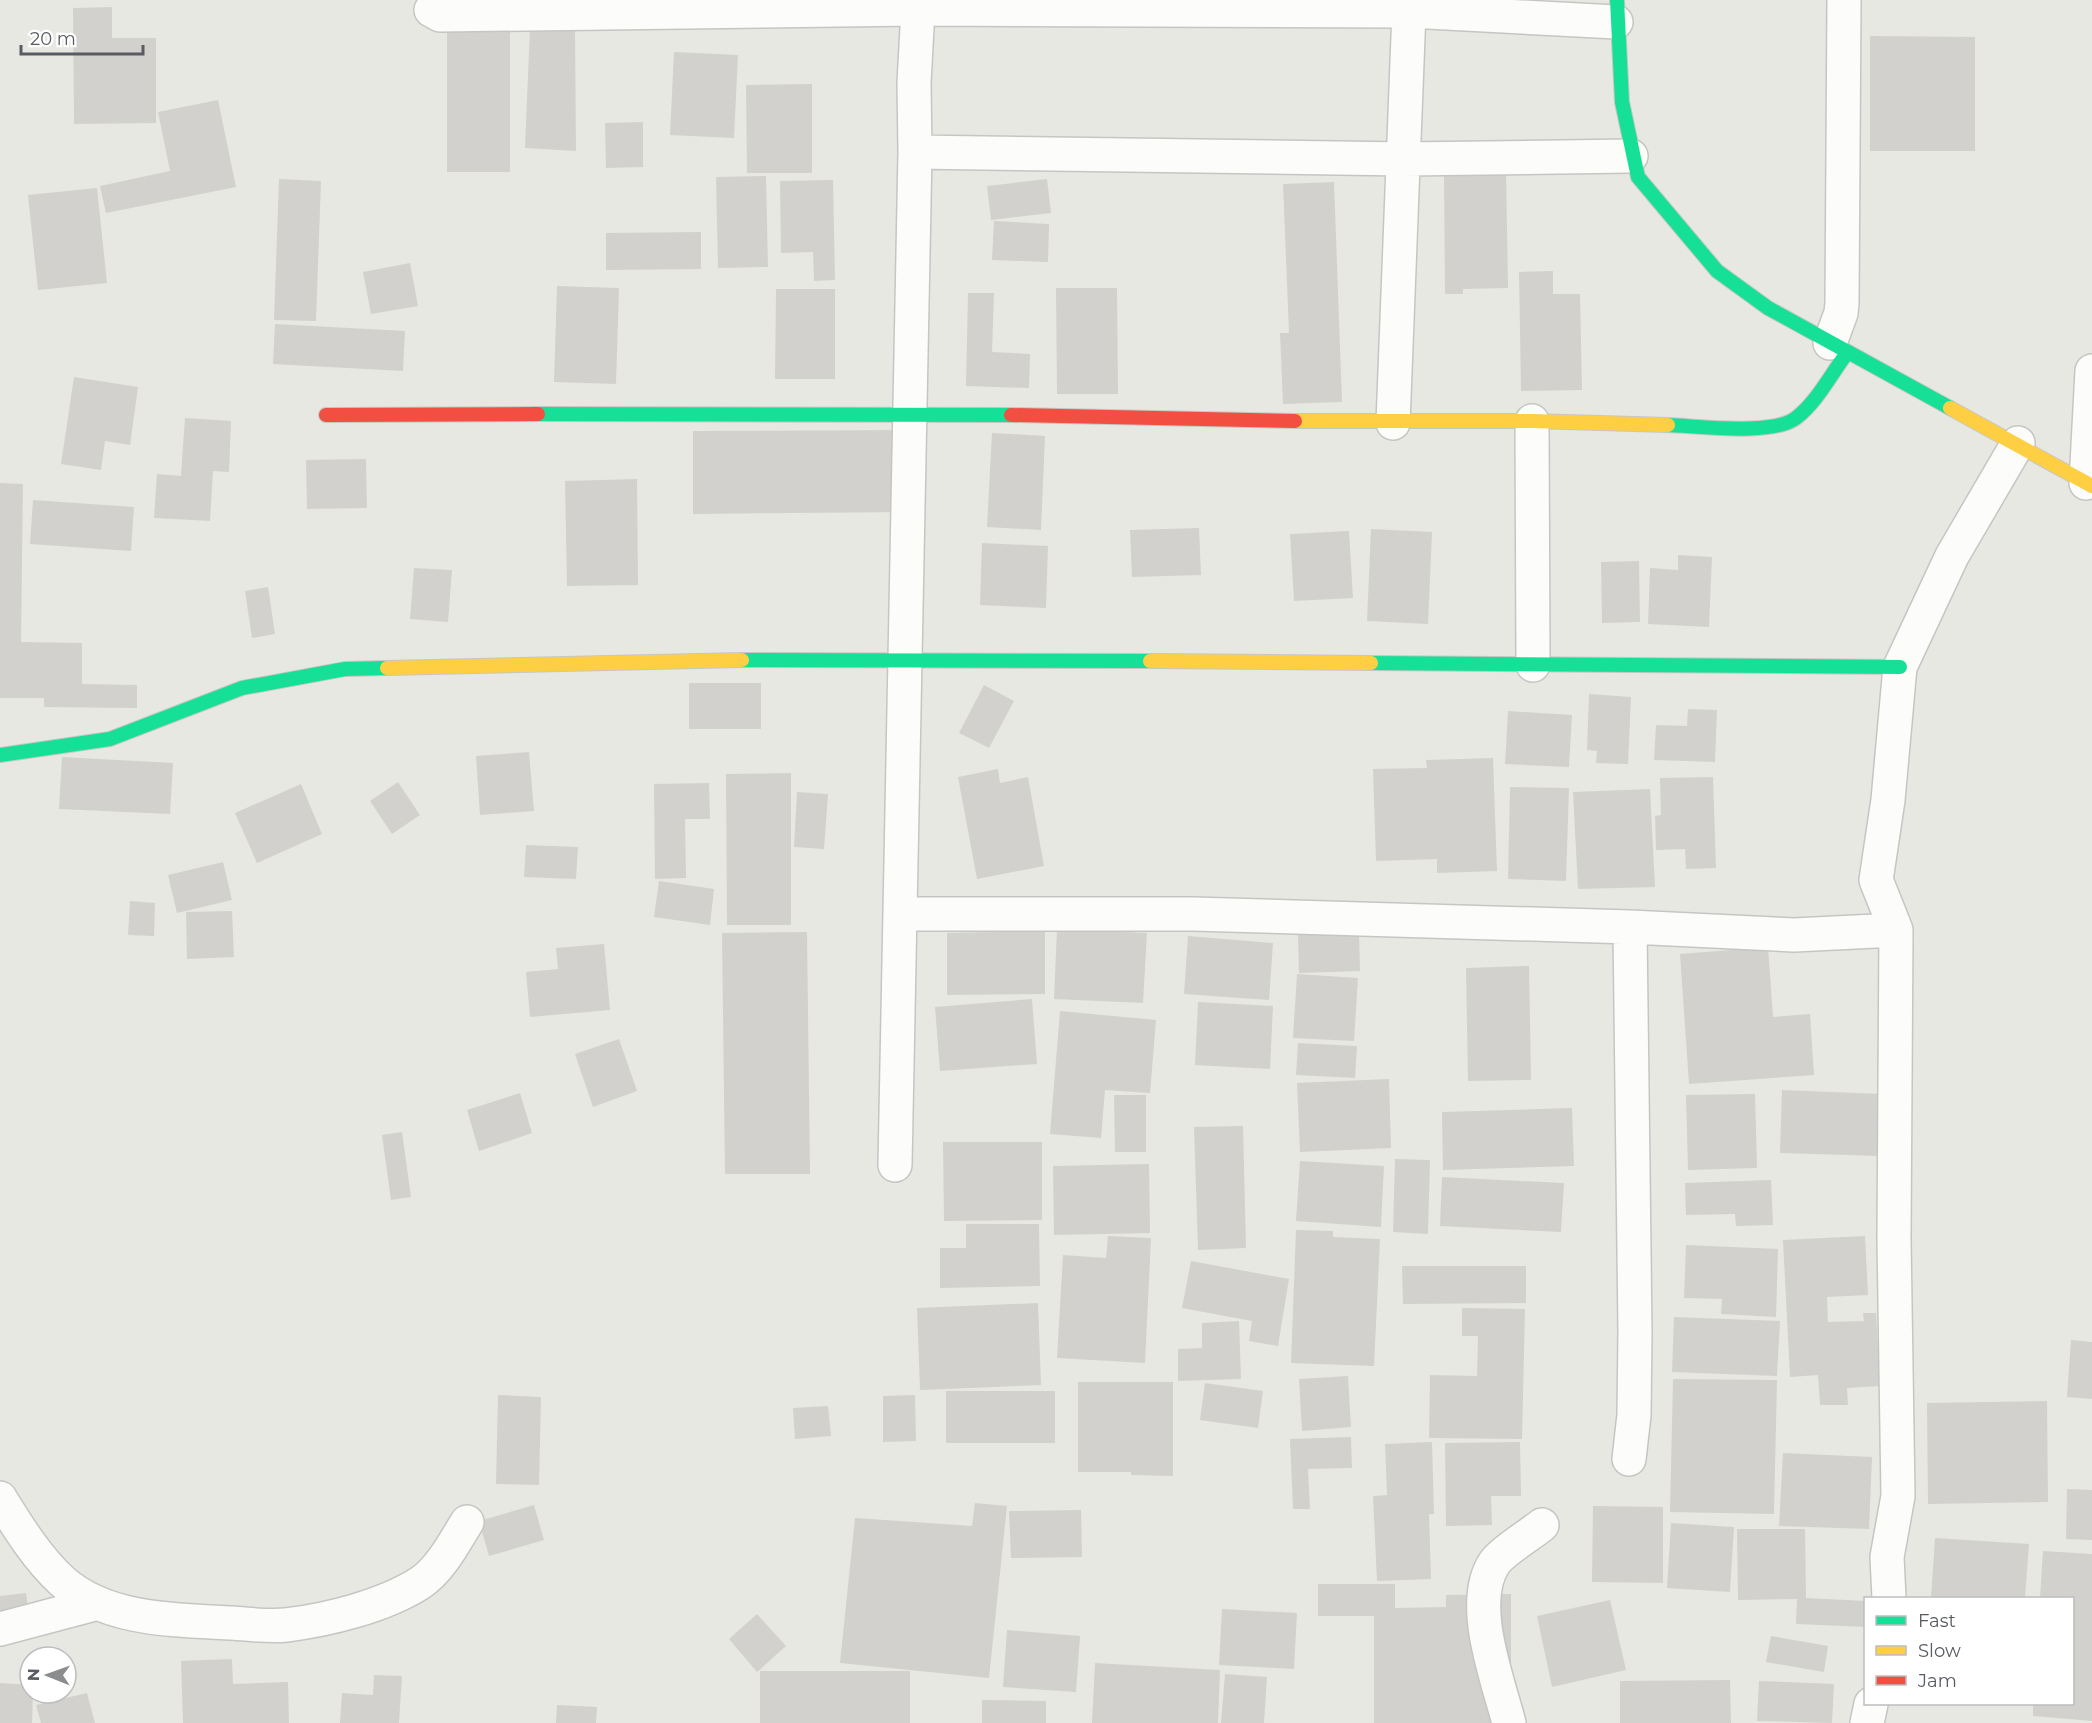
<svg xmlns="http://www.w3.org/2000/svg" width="2092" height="1723" viewBox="0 0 2092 1723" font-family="Montserrat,sans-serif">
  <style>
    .building { fill: #d2d1cd }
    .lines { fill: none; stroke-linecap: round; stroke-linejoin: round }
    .street-casing { stroke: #c5c6c4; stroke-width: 36 }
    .fast-casing { stroke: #c5c7c5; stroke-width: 16 }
    .slow-casing { stroke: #c5c7c5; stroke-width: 16 }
    .jam-casing { stroke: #c5c7c5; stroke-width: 16 }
    .street { stroke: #fcfcfb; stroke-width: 33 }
    .fast { stroke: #16e098; stroke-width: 14 }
    .slow { stroke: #ffcf43; stroke-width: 14 }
    .jam { stroke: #f24e42; stroke-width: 14 }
  </style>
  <rect width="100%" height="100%" fill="#e8e8e2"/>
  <path class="building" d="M112 7V38H156V123L74 124 73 8Z
    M447 25H510V172H447Z
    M530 27 575 28 576 151 525 148Z
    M1870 36 1975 37V151H1870Z
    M674 52 738 55 734 138 670 135Z
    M812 84V173H747L746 85Z
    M218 100 236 187 106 213 100 186 170 171 158 112Z
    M643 122V167L606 168 605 123Z
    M1506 170 1508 288 1463 289V294H1445L1444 172Z
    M766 176 768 267 718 268 716 177Z
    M279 179 321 181 316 321 274 320Z
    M1047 179 1051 213 991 220 987 186Z
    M833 180 835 280 814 281 813 252 781 253 780 181Z
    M1334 182 1342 402 1283 404 1280 333H1289L1283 184Z
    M97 188 107 283 38 290 28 195Z
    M994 221 1049 224 1048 262 992 260Z
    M701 232V269L606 270V233Z
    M410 263 418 306 371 314 363 272Z
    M1553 271V294H1580L1582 390 1521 391 1519 272Z
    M557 286 619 288 616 384 554 382Z
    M1056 288H1117L1118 394H1057Z
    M776 289H835V379H775Z
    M968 293H994L992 352 1030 354 1029 388 966 386Z
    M275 324 405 331 403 371 273 364Z
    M74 377 138 387 130 445 105 441 101 470 61 464Z
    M185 418 231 421 229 472 213 471 210 521 154 518 157 474 181 476Z
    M912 430 913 512 693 514V431Z
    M992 433 1045 436 1041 530 987 527Z
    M366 459 367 508 307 509 306 460Z
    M637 479 638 585 567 586 565 481Z
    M0 483 23 484 21 642 82 643V684L137 685V708L44 707V698H0Z
    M33 500 134 507 131 551 30 544Z
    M1199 528 1201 575 1132 577 1130 530Z
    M1371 529 1432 532 1428 624 1367 621Z
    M1349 531 1353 598 1294 601 1290 534Z
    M982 543 1048 546 1046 608 980 605Z
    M1678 555 1712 557 1709 627 1648 624 1650 568 1678 570Z
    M1639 561 1640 622 1602 623 1601 562Z
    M414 568 452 570 448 622 410 619Z
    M268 587 275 634 252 638 245 591Z
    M689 683H761V729H689Z
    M984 685 1014 701 989 748 959 733Z
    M1589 694 1631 697 1628 764 1596 763 1597 751 1587 750Z
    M1688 709 1717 710 1715 762 1654 760 1656 725 1687 726Z
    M1508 711 1572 715 1569 767 1505 764Z
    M529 752 534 811 480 815 476 756Z
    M62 757 173 763 170 814 59 809Z
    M1493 758 1497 871 1437 873V859L1376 861 1373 769 1427 768 1426 760Z
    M998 769 1000 783 1028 777 1044 866 977 879 958 777Z
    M791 773V925H727L726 774Z
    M1713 777 1716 868 1686 869 1685 849 1656 850 1655 816 1661 815 1660 778Z
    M398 782 420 815 392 834 370 801Z
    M709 783 710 819H685L686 878 655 879 654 784Z
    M301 784 322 834 257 863 235 813Z
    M1510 787 1569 788 1566 881 1508 879Z
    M1650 789 1655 887 1578 889 1573 792Z
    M797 792 828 794 824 849 794 847Z
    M526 845 578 847 576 879 524 877Z
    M223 862 232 900 177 913 168 875Z
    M659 881 714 889 710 925 654 917Z
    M130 901 155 903 154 936 128 935Z
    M232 911 234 957 187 959 186 912Z
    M1057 929 1147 933 1143 1003 1054 999Z
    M1045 931V994L947 995V933Z
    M807 932 810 1174H725L722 933Z
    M1359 933 1360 971 1299 973 1298 935Z
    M1188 936 1273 943 1269 1000 1184 994Z
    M604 944 610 1010 530 1017 526 972 558 969 556 948Z
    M1768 947 1773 1017 1810 1014 1814 1075 1689 1084 1680 954Z
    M1529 966 1531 1080 1468 1081 1466 968Z
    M1297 974 1358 978 1354 1041 1293 1038Z
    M1032 999 1037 1064 940 1071 935 1007Z
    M1198 1002 1273 1006 1270 1069 1195 1065Z
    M1060 1011 1156 1020 1150 1093 1105 1090 1101 1138 1050 1134Z
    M619 1039 637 1091 593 1107 575 1054Z
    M1298 1043 1357 1046 1355 1078 1296 1075Z
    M1389 1079 1391 1148 1300 1152 1297 1083Z
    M1782 1090 1882 1094 1880 1156 1780 1153Z
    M520 1093 532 1133 479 1151 467 1110Z
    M1755 1094 1757 1168 1688 1170 1686 1095Z
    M1114 1095H1146V1152H1115Z
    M1572 1108 1574 1166 1443 1170 1442 1112Z
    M1243 1126 1246 1248 1198 1250 1194 1127Z
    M402 1132 411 1197 391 1200 382 1135Z
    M943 1142H1042V1220L944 1221Z
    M1395 1159 1430 1160 1428 1234 1393 1232Z
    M1300 1161 1384 1166 1381 1227 1296 1221Z
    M1149 1164 1150 1233 1054 1235 1053 1166Z
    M1442 1177 1564 1183 1561 1232 1440 1226Z
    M1771 1180 1773 1225 1736 1226 1735 1214 1686 1215 1685 1183Z
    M966 1224H1039L1040 1286 940 1288V1248H966Z
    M1296 1230 1333 1231V1237L1380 1239 1374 1366 1291 1363Z
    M1108 1236 1151 1238 1145 1363 1057 1358 1063 1255 1106 1258Z
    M1865 1236 1868 1295 1827 1297 1828 1322 1864 1321 1863 1313H1876L1880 1386 1847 1388 1848 1405H1820L1818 1375 1790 1377 1783 1240Z
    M1686 1245 1778 1249 1776 1317 1721 1314 1722 1299 1684 1298Z
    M1191 1261 1289 1279 1278 1346 1249 1341 1252 1321 1182 1308Z
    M1402 1266H1526V1303L1403 1304Z
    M1038 1303 1041 1385 920 1390 917 1308Z
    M1462 1308 1525 1309 1522 1439 1429 1438 1430 1375 1477 1376 1478 1336H1462Z
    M1674 1317 1780 1321 1777 1376 1672 1372Z
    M1239 1321 1241 1379 1178 1381V1349L1202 1348V1323Z
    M2071 1340 2092 1342V1399L2067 1397Z
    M1348 1376 1351 1427 1302 1431 1299 1379Z
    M1673 1379 1777 1380 1774 1514 1670 1512Z
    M1078 1382H1173V1476L1131 1475V1472H1078Z
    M1205 1383 1263 1391 1258 1428 1200 1420Z
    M946 1391H1055V1443H946Z
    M498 1395 541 1397 539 1485 496 1484Z
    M915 1395 916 1441 883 1442V1396Z
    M2047 1401 2048 1502 1928 1504 1927 1403Z
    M828 1406 831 1436 795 1439 793 1408Z
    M1351 1437 1352 1468 1308 1469 1310 1509H1293L1290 1439Z
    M1432 1442 1434 1514H1429L1431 1579 1377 1581 1373 1496 1387 1495 1385 1444Z
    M1520 1442 1521 1496H1491L1492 1525 1446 1526 1445 1443Z
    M1783 1453 1872 1457 1869 1529 1779 1526Z
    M2067 1489 2092 1490V1540L2066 1539Z
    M975 1503 1007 1506 989 1678 840 1663 855 1518 972 1526Z
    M534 1505 544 1540 489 1556 479 1521Z
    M1593 1506 1663 1507V1583L1592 1582Z
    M1081 1510 1082 1557 1011 1558 1009 1511Z
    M1671 1523 1734 1527 1730 1592 1667 1588Z
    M1737 1529H1805L1806 1598 1866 1601V1627L1796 1624 1797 1599 1738 1600Z
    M1935 1538 2029 1544 2025 1598H1931Z
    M2043 1551 2092 1554V1721L2033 1716V1704H2072V1598H2040Z
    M1318 1584H1395V1608L1446 1607V1595L1511 1594V1723H1374V1616H1318Z
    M26 1593 31 1628 0 1632V1596Z
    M1610 1600 1626 1670 1552 1687 1537 1616Z
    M1222 1609 1297 1613 1294 1669 1219 1665Z
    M757 1614 786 1646 757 1672 729 1639Z
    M1007 1630 1080 1636 1076 1692 1003 1687Z
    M1771 1636 1828 1646 1824 1672 1766 1662Z
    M232 1659 233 1684 288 1682 289 1723H183L181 1661Z
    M1095 1663 1220 1670 1218 1723H1092Z
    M760 1671H910V1723H760Z
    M1225 1674 1267 1677 1264 1723H1221Z
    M374 1675 402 1676 399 1723H340L342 1693 373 1695Z
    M1730 1680 1731 1723H1620V1681Z
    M1759 1681 1834 1684 1832 1723 1757 1721Z
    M0 1683 30 1685V1693H33L32 1723H0Z
    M87 1693 95 1723H41L36 1705Z
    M982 1700 1046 1701V1723H982Z
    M557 1705 597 1707 596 1723H556Z"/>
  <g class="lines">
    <g class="street-casing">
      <path id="street" d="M918 9 914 83 915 152 1405 159 1631 156
        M431 10 440 15 918 9 1409 11 1616 22
        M1830 343 1841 313 1842 303 1844 0
        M1532 421 1533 665
        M1393 423 1409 11
        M2086 483 2092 371
        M901 914H1193L1630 927 1794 935 1896 930
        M895 1165 915 152
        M1629 1459 1634 1415 1635 1332 1630 927
        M0 1498C18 1527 37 1558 62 1581 107 1621 176 1620 232 1623 249 1624 269 1627 286 1625 328 1620 384 1606 420 1583 440 1570 454 1543 467 1522
        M1889 1598 1887 1557 1898 1496 1894 1239 1896 930 1876 880 1888 800 1900 667 1952 556 2018 443
        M0 1629 98 1603
        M1509 1723C1498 1680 1467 1602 1495 1562 1504 1550 1530 1535 1542 1525
        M1867 1723 1871 1704"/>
    </g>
    <g class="fast-casing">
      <path id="fast" d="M1617 0 1622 102 1638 177 1717 271 1768 308 1950 408
        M538 414 1011 415
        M1668 425C1699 426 1772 436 1796 418 1817 402 1831 374 1847 353
        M742 660 1150 661
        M1371 663 1900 667
        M0 755 110 739 242 688 345 669 387 668"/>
    </g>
    <g class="slow-casing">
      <path id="slow" d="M1950 408 2092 486
        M1295 421H1532L1668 425
        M1150 661 1371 663
        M387 668 742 660"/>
    </g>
    <g class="jam-casing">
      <path id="jam" d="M326 415 538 414
        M1011 415 1295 421"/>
    </g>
    <use href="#street" class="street"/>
    <use href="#fast" class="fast"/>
    <use href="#slow" class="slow"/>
    <use href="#jam" class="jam"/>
  </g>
  <rect x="1864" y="1597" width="210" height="108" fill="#ffffff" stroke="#bcbdc0" stroke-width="1.5"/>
  <rect x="1876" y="1616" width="30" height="9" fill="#16e098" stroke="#bcbdc0" stroke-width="1.5"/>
  <text x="1918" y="1627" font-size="18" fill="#585b61">Fast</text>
  <rect x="1876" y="1646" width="30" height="9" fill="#ffcf43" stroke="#bcbdc0" stroke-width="1.5"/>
  <text x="1918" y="1657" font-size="18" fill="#585b61">Slow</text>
  <rect x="1876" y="1676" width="30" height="9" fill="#f24e42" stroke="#bcbdc0" stroke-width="1.5"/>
  <text x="1918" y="1687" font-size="18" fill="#585b61">Jam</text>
  <g transform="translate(48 1675) rotate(271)"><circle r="28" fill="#ffffff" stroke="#bcbdc0" stroke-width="1.5"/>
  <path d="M0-4.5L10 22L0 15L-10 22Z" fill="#8a8c8e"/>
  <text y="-9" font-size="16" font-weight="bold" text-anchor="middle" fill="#585b61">N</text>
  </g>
  <path d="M21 45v9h122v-9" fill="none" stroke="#585b61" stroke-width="3"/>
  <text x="30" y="45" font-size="18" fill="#585b61" stroke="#ffffff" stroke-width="4.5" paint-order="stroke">20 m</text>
</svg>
